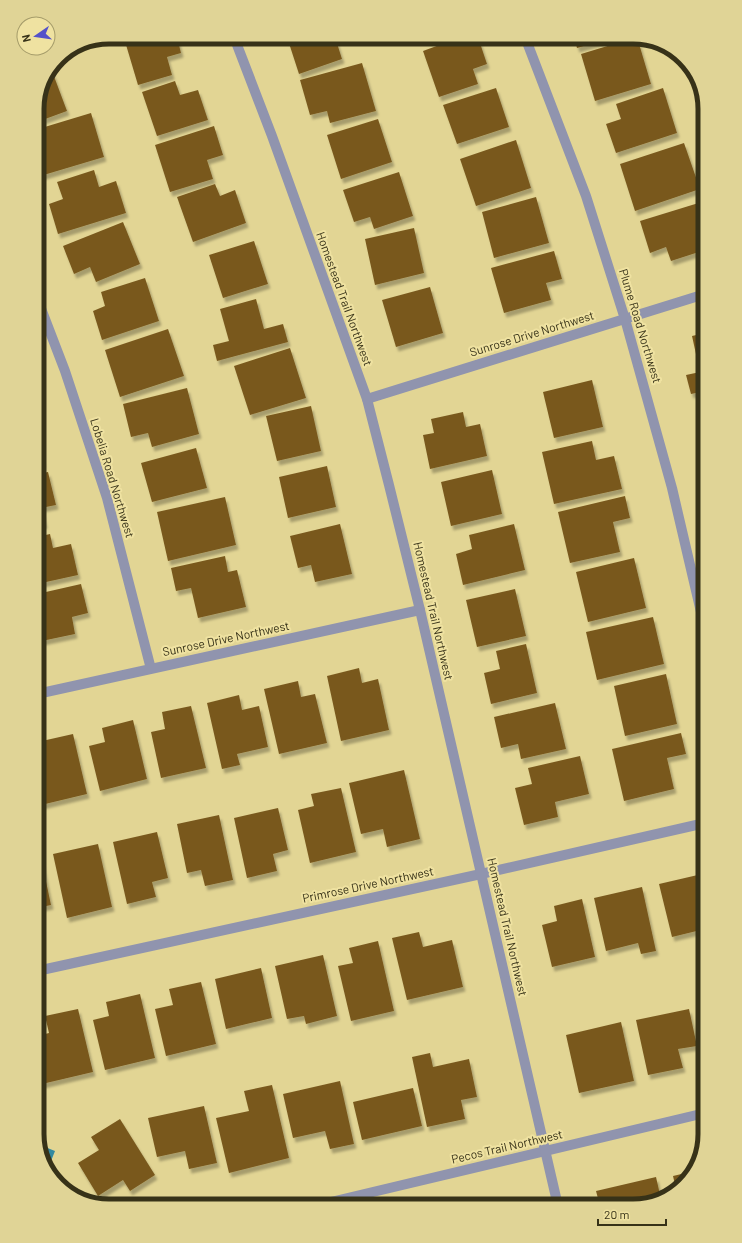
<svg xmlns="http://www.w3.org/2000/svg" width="742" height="1243" viewBox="0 0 742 1243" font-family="Barlow,sans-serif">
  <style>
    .water { fill: #3389a0 }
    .building { fill: #79591f; filter: url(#shadow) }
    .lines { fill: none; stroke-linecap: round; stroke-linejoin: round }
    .minor { stroke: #9094ae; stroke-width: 10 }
    .tertiary { stroke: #9094ae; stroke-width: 10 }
    .labels { text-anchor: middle; stroke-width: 4; stroke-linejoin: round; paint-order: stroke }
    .street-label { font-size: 12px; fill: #373218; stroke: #efe2a1 }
    .rim { fill: none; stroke: #373218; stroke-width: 5 }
  </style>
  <defs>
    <filter id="shadow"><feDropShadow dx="2.5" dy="4.5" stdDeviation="1" flood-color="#0004"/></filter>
  </defs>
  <rect width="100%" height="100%" fill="#e2d594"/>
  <path class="water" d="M40 1145 55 1151 49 1166 44 1164Z"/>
  <path class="building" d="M127 37H177L181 53 167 57 172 75 138 85 124 38Z
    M287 37H335L342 59 299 74Z
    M426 37H435L427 40Z
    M461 37H478L487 64 473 69 478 84 439 97 423 51Z
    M574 37H613V38L577 48Z
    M637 37 651 84 595 101 581 54Z
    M362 63 376 111 330 123 327 111 310 115 300 80Z
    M52 71 67 111 37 122V105Z
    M175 81 180 95 198 90 208 120 157 136 142 92Z
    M496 88 509 127 457 144 443 105Z
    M663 88 677 133 616 153 606 124 621 119 616 104Z
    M91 113 104 157 37 177V147L43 145 38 129Z
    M378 119 392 162 341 179 327 135Z
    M214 126 223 155 207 160 213 179 170 192 155 145Z
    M516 140 531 188 476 206 460 159Z
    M684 143 700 189 635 211 620 164Z
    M94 170 99 187 116 181 126 213 58 234 49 204 63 199 57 182Z
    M399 172 413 216 374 229 370 217 354 222 343 190Z
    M215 184 220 196 235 190 246 223 193 242 177 197Z
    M536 197 549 243 494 258 482 212Z
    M705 201V250L671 261 666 247 650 253 640 221Z
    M123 222 140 264 96 282 90 267 74 274 63 246Z
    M414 228 424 273 375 285 365 239Z
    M254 241 268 284 223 298 209 255Z
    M554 251 562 279 546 283 551 300 504 313 491 268Z
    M145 278 159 321 102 340 93 311 105 306 101 292Z
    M430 287 443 333 396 347 382 300Z
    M256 299 264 329 283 324 288 342 217 361 213 345 229 341 220 309Z
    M168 329 184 376 120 397 105 350Z
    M705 333V391L691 394 686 375 700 372 692 336Z
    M290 348 306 398 250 415 234 366Z
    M592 380 603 427 554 438 543 392Z
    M187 388 199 434 152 447 148 433 131 437 123 404Z
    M311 406 321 451 277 461 266 416Z
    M705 409V447H704L696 411Z
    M463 412 466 427 480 424 487 456 430 469 423 435 434 433 431 419Z
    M592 441 596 460 614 456 622 489 554 504 542 452Z
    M37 442 43 463 37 464Z
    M196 448 207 488 152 502 141 463Z
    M327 466 336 507 288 518 279 477Z
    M492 470 502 514 451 526 441 482Z
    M48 472 56 505 41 508 45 524 37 526V474Z
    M625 496 630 518 613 522 620 552 570 563 558 512Z
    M225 497 236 545 168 561 157 512Z
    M340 524 352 574 315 582 311 565 298 568 290 536Z
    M514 524 525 570 463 585 456 554 472 549 469 535Z
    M50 534 53 548 71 544 78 575 37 584V537Z
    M225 556 228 572 237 570 246 607 198 618 191 588 176 591 171 568Z
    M634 558 646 608 588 622 576 572Z
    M81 584 88 613 72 617 75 634 37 642V594Z
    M515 589 526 636 477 647 466 600Z
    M653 617 664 664 597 680 586 632Z
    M526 644 537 693 491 704 484 673 500 669 496 651Z
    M359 668 362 683 378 679 389 730 341 741 327 676Z
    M666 674 677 724 625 736 614 686Z
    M298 681 301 697 315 694 327 743 279 754 264 689Z
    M239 695 242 710 259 706 268 747 237 754 240 765 222 769 207 703Z
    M555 703 566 749 521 759 518 744 501 748 494 717Z
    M191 706 206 768 161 778 151 732 165 729 162 712Z
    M133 720 147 779 100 791 89 746 105 742 102 728Z
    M681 733 686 754 667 758 674 789 624 801 612 749Z
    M73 734 87 794 41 805 37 789V759L45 757 42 741Z
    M580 756 589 794 555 802 558 817 524 825 515 788 532 784 528 768Z
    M404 770 420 839 387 847 383 829 361 834 349 783Z
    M341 788 356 852 310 863 298 810 314 806 311 794Z
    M278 808 288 850 273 854 277 871 247 878 234 818Z
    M219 815 233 880 205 886 201 870 187 873 177 824Z
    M157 832 168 878 152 882 156 897 127 904 113 842Z
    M98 844 112 907 67 918 53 854Z
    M39 848 51 905 37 908V849Z
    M702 874 705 887V929L672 937 659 884Z
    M642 887 656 951 641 954 638 943 606 951 594 898Z
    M582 899 595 957 552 967 542 925 557 921 554 906Z
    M419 932 423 947 452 940 463 987 407 1000 392 938Z
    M378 941 394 1011 351 1021 338 966 353 963 349 948Z
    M323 955 337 1016 306 1024 304 1016 287 1019 275 966Z
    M261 968 272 1018 226 1029 215 979Z
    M201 982 216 1044 166 1056 155 1009 173 1005 169 989Z
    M140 994 155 1058 105 1070 93 1020 109 1016 106 1002Z
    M78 1009 93 1072 42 1084 37 1061V1036L49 1033 45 1016Z
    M689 1009 697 1046 678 1049 683 1068 648 1075 636 1020Z
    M621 1022 634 1081 579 1093 566 1035Z
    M705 1027V1045H704L700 1028Z
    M430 1053 433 1067 469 1059 477 1097 461 1100 465 1119 427 1127 412 1057Z
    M340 1081 354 1144 330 1149 325 1131 293 1138 283 1094Z
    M272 1085 289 1158 229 1173 216 1118 249 1111 244 1091Z
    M413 1088 422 1126 362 1140 353 1102Z
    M204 1106 217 1163 189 1169 185 1151 157 1157 148 1118Z
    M120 1119 155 1175 130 1191 123 1180 98 1196 78 1163 99 1150 91 1137Z
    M694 1171 693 1174 676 1189 673 1176Z
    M656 1177 661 1199 633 1206H600L596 1191Z"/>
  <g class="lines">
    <path class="minor" d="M525 37 586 196 625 319 672 488 705 629
      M37 298 65 371 107 498 151 669
      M367 399 705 294
      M37 694 420 610
      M37 971 481 874 705 823
      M314 1206 705 1113"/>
    <path class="tertiary" d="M234 37 272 136 367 399 389 485 420 610 558 1206"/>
  </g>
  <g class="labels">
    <g class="street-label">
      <text transform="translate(344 299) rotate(70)" y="4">Homestead Trail Northwest</text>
      <text transform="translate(640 326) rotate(73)" y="4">Plume Road Northwest</text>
      <text transform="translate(532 334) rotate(-17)" y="4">Sunrose Drive Northwest</text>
      <text transform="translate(112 478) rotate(73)" y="4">Lobelia Road Northwest</text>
      <text transform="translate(433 611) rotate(77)" y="4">Homestead Trail Northwest</text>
      <text transform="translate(226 639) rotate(-12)" y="4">Sunrose Drive Northwest</text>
      <text transform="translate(368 885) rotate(-12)" y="4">Primrose Drive Northwest</text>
      <text transform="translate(507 927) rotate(77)" y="4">Homestead Trail Northwest</text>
      <text transform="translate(507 1147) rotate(-13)" y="4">Pecos Trail Northwest</text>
    </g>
  </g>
  <path d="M0 0H742V1243H0ZM109 44H633A65 65 0 0 1 698 109V1134A65 65 0 0 1 633 1199H109A65 65 0 0 1 44 1134V109A65 65 0 0 1 109 44Z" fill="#e0d496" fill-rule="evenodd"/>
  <path class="rim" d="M109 44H633A65 65 0 0 1 698 109V1134A65 65 0 0 1 633 1199H109A65 65 0 0 1 44 1134V109A65 65 0 0 1 109 44Z"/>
  <g transform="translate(36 36) rotate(257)"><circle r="19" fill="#efe2a1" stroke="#a59c6a"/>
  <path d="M0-3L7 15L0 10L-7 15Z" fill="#5452c9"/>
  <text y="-6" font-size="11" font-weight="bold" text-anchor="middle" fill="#373218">N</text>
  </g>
  <path d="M598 1219v6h68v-6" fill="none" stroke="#373218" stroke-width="2"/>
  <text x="604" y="1219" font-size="12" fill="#373218" stroke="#efe2a1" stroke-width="3" paint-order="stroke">20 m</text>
</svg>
